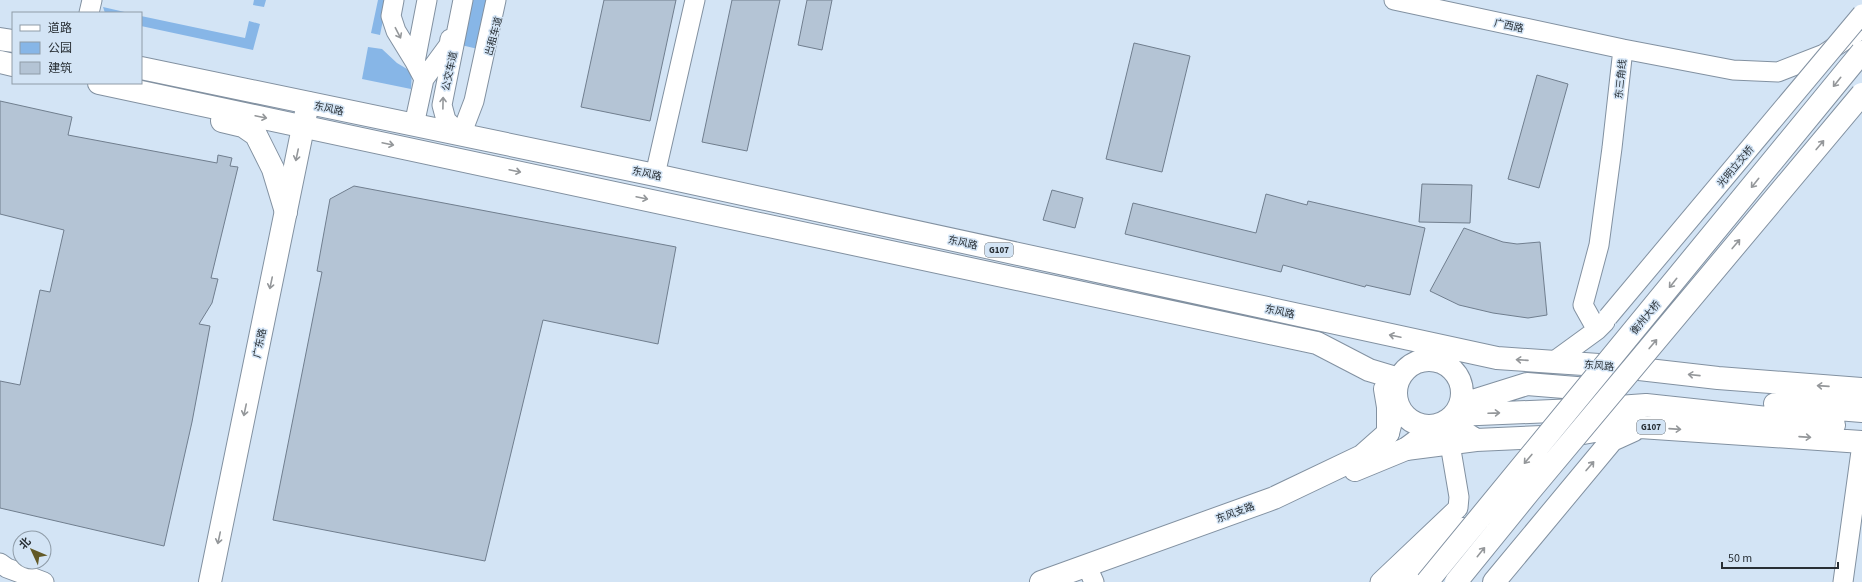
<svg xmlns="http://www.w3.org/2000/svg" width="1862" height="582" viewBox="0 0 1862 582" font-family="'Source Sans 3','Noto Sans SC',sans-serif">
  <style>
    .green { fill: #87b6e7 }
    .building { fill: #b4c4d5; stroke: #707e8e }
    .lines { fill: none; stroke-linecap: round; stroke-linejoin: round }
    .minor-casing { stroke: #8291a1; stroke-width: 21 }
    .major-casing { stroke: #8291a1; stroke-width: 24 }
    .highway-casing { stroke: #8291a1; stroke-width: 24 }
    .minor { stroke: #fff; stroke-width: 19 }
    .major { stroke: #fff; stroke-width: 22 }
    .highway { stroke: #fff; stroke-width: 22 }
    .minor-bridge-casing { stroke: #8291a1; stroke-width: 21; stroke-linecap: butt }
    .highway-bridge-casing { stroke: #8291a1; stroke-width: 24; stroke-linecap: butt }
    .minor-bridge { stroke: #fff; stroke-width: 19 }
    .highway-bridge { stroke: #fff; stroke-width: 22 }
    .oneway { stroke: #94979a }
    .labels { text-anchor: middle; stroke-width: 3; stroke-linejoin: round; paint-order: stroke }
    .shield { fill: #d3e4f5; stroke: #5b656f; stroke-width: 1 }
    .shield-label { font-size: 9px; font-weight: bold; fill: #282f35 }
    .street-label { font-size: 10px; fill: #282f35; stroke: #d3e4f5 }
  </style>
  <rect width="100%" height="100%" fill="#d3e4f5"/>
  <path class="green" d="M254 0H266L264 7 253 5Z
    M378 0H387L380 35 371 33Z
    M470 0H487L478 49 461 45Z
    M103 7 129 13H105Z
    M141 16 245 38 249 21 260 24 253 50 141 26Z
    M368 47 382 49 397 63 412 72 411 89 362 79Z"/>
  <path class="building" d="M604 0H676L650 121 581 107Z
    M732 0H780L747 151 702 142Z
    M807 0H832L822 50 798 45Z
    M1134 43 1190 56 1162 172 1106 159Z
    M1537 75 1568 84 1539 188 1508 179Z
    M0 101 72 117 68 135 217 163 218 155 232 158 230 166 238 167 211 278 218 279 212 303 199 324 210 326 192 422 164 546 0 508V381L20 385 40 290 50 292 64 230 0 214Z
    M1422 184 1472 185 1470 223 1419 222Z
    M354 186 676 247 658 344 543 320 485 561 273 520 322 272 317 271 330 199Z
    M1052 190 1083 198 1075 228 1043 220Z
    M1266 194 1307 205 1308 201 1425 228 1410 295 1366 285 1365 287 1283 265 1281 272 1125 234 1133 203 1256 233Z
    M1464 228 1503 242 1517 244 1540 242 1547 315 1528 318 1493 313 1459 305 1430 291Z"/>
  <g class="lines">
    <g class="minor-casing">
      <path id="minor" d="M394 0 391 16 396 31 415 62
        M463 0 442 105 446 120 461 135 474 101 496 0
        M1394 0 1623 49
        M89 13 92 0
        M424 79 415 62 427 0
        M414 125 424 79 449 45 450 39
        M655 175 695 0
        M1597 330 1583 305 1599 245 1612 148 1623 49 1733 70 1778 72 1824 54 1862 29
        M1553 362 1597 330 1605 322
        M0 563 7 568 44 582
        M1090 573 1094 582
        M1380 582 1458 508 1459 497 1450 444
        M1843 582 1862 444"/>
    </g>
    <g class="major-casing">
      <path id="major" d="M1355 470 1406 449 1437 426
        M210 582 308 103
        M1041 582 1274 498 1362 456 1388 433 1393 414"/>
    </g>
    <g class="highway-casing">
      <path id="highway" d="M0 39 13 41
        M0 62 13 65
        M141 68 655 175 1497 358 1613 366 1718 378 1862 389
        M99 83 1317 343 1369 370 1399 379
        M222 121 243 126 256 135 273 169 286 212
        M1396 393a33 33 0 1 1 66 0a33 33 0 1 1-66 0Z
        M1385 389 1388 407V433
        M1775 404 1862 411
        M1460 405 1527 384 1601 390
        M1455 415 1576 410 1646 405 1834 425
        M1446 421 1476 440 1566 436 1618 427H1640L1862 442
        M1406 449 1476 440
        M1403 582 1462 529
        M1494 582 1612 440 1634 430"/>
    </g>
    <use href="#minor" class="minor"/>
    <use href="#major" class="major"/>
    <use href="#highway" class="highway"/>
    <g class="minor-bridge-casing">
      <path id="minor-bridge" d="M1608 317 1862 14"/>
    </g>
    <g class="highway-bridge-casing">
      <path id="highway-bridge" d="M1427 582 1862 52
        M1456 582 1529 492 1862 94"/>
    </g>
    <use href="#minor-bridge" class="minor-bridge"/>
    <use href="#highway-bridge" class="highway-bridge"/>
  </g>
  <defs><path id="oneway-shaft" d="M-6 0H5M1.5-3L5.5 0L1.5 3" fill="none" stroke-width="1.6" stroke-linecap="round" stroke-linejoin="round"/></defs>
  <g class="oneway">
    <use href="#oneway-shaft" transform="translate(398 33) rotate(63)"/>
    <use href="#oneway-shaft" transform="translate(1837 82) rotate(129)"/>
    <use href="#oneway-shaft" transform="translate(443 103) rotate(-89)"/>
    <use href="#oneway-shaft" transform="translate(261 117) rotate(12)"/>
    <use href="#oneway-shaft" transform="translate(388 144) rotate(12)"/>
    <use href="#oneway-shaft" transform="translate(1820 145) rotate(-50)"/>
    <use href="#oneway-shaft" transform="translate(297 155) rotate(102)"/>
    <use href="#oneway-shaft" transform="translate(515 171) rotate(12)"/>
    <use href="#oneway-shaft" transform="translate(1755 183) rotate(129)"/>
    <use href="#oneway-shaft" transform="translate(642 198) rotate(12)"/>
    <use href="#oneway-shaft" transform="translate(1736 244) rotate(-50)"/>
    <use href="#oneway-shaft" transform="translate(271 283) rotate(102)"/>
    <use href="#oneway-shaft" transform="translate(1673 283) rotate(129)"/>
    <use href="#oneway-shaft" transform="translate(1395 336) rotate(-168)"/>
    <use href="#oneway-shaft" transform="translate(1653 344) rotate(-50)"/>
    <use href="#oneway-shaft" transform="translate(1522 360) rotate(-176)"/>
    <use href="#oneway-shaft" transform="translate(1694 375) rotate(-174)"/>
    <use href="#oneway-shaft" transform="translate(1823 386) rotate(-176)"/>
    <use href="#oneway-shaft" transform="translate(245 410) rotate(102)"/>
    <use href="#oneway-shaft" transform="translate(1494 413) rotate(-2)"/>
    <use href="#oneway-shaft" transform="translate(1675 429) rotate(4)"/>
    <use href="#oneway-shaft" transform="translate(1805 437) rotate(4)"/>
    <use href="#oneway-shaft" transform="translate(1528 459) rotate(130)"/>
    <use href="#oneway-shaft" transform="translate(1590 466) rotate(-49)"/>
    <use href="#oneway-shaft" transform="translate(219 538) rotate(102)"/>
    <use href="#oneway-shaft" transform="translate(1481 552) rotate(-51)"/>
  </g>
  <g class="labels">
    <g class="shield">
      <rect x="985" y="243" width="28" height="14" rx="3"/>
      <rect x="1637" y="420" width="28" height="14" rx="3"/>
    </g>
    <g class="shield-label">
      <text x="999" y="253">G107</text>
      <text x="1651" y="430">G107</text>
    </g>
    <g class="street-label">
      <text transform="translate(1509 25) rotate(12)" y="4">广西路</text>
      <text transform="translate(493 36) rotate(-75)" y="4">出租车道</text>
      <text transform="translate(449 71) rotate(-78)" y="4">公交车道</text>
      <text transform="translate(1620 79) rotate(-84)" y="4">东三角线</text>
      <text transform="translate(329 108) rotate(12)" y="4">东风路</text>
      <text transform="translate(1735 166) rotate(-50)" y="4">光明立交桥</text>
      <text transform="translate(647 173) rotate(12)" y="4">东风路</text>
      <text transform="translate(963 242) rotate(12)" y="4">东风路</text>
      <text transform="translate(1280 311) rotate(12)" y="4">东风路</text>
      <text transform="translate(1645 317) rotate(-50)" y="4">衡州大桥</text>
      <text transform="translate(259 343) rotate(-78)" y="4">广东路</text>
      <text transform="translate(1599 365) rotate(5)" y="4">东风路</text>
      <text transform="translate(1235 512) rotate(-20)" y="4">东风支路</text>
    </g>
  </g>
  <rect x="12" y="12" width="130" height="72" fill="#d3e4f5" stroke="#8f9ca8"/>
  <rect x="20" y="25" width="20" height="6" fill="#ffffff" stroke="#8f9ca8"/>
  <text x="48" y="32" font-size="12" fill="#282f35">道路</text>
  <rect x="20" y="42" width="20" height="12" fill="#87b6e7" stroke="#8f9ca8"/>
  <text x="48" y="52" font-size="12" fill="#282f35">公园</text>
  <rect x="20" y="62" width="20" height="12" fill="#b4c4d5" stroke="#8f9ca8"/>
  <text x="48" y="72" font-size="12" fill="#282f35">建筑</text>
  <g transform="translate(32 550) rotate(314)"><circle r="19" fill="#d3e4f5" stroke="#8f9ca8"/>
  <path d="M0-3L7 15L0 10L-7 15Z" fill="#625926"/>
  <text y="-6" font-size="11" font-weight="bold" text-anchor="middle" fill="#282f35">北</text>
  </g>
  <path d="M1722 562v6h116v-6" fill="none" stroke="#282f35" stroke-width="2"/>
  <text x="1728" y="562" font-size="12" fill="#282f35" stroke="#d3e4f5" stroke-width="3" paint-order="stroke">50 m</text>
</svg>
